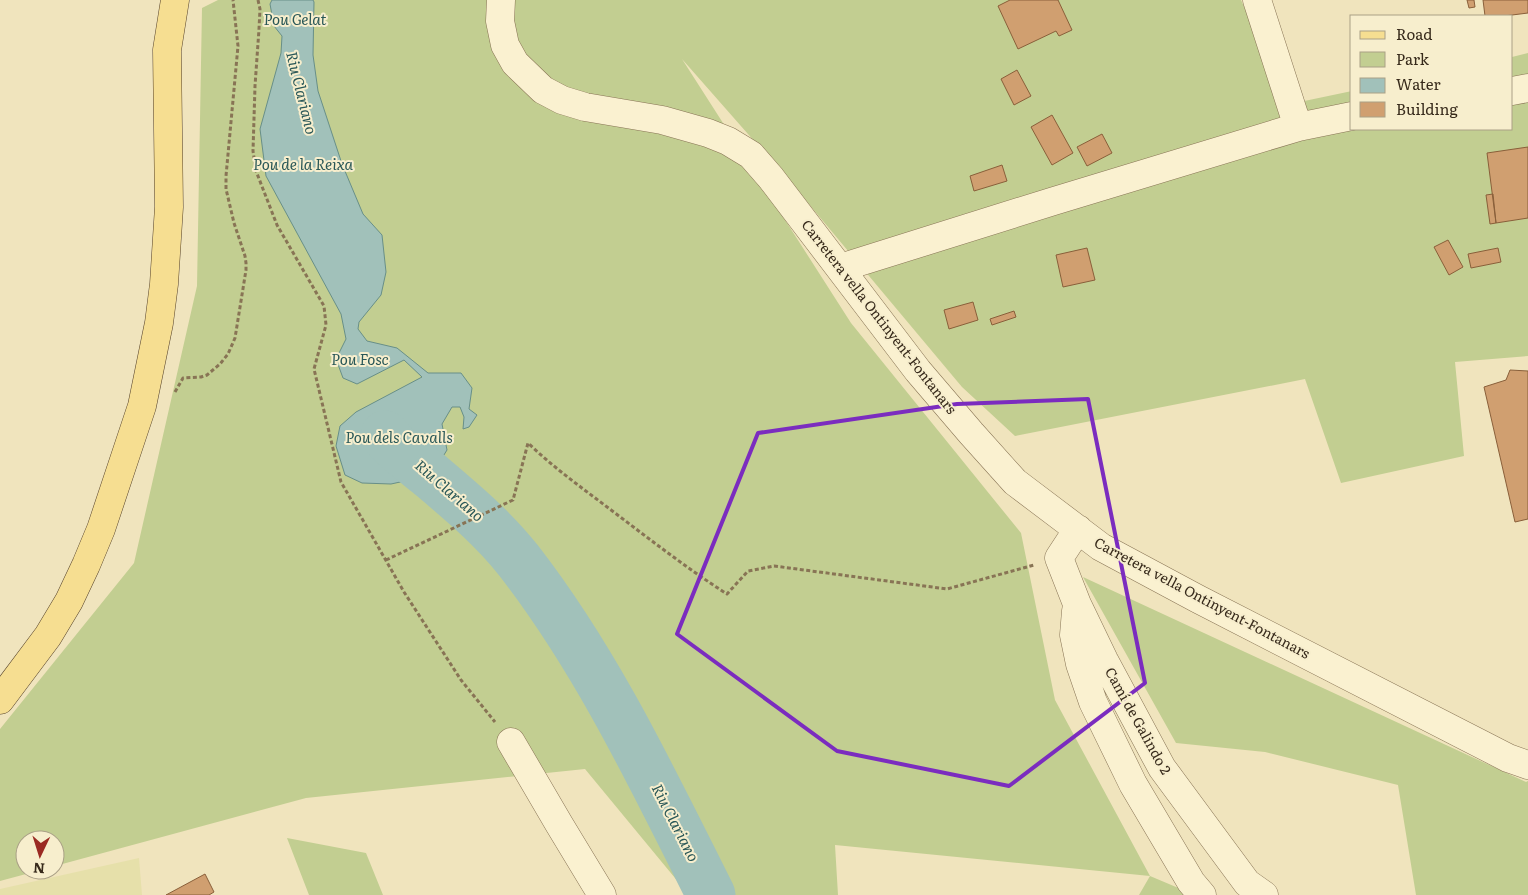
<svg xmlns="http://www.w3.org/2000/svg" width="1528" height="895" viewBox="0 0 1528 895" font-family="Literata,serif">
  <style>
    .farmland { fill: #e6e0aa }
    .green { fill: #c2ce91 }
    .water { fill: #a1c1ba; stroke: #688f88 }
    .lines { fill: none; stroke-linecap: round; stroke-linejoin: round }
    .river { stroke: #a1c1ba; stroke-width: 49 }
    .building { fill: #d09f70; stroke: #895f3a }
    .minor-casing { stroke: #887455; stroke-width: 29 }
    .major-casing { stroke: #55412a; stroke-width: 29 }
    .path { stroke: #887455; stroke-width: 3; stroke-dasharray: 4 2.5; stroke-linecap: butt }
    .minor { stroke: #faf1d0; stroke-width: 28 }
    .major { stroke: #f6de91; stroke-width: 28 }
    .marked { fill: none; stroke: #7b2cbf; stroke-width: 4; stroke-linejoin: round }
    .labels { text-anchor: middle; stroke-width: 4; stroke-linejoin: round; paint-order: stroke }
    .street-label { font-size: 14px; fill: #372a1b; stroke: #f7eecd }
    .water-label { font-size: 15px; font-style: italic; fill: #295757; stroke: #f7eecd }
  </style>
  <rect width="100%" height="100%" fill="#f0e4bd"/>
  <path class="farmland" d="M139 858 142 895H0V889Z"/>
  <path class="green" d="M218 0H1241L1290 104 1352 91V129H1512V57L1528 53V356L1455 362 1464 456 1341 483 1305 379 1015 436 962 387 792 184 682 59 851 323 1021 533 1055 700 1150 876 1195 895H1139L1150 876 835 845 838 895H689L585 769 306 798 55 866V840H25V870H41L0 881V729L134 563 197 286 202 8Z
    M1083 577 1526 782 1528 781V895H1416L1398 785 1265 752 1176 743Z
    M287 838 366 853 383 895H309Z"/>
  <path class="water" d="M272 0H313L314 2 313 55 318 91 342 164 363 214 382 235 386 272 381 295 359 322 358 329 367 341 397 348 428 373H461L472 388 469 409 477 415 469 427 463 429 464 417 460 407H452L442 424 447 450 437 466V479H414L391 484 362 483 345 475 336 446 340 426 356 412 422 377 404 360 357 384 343 378 336 359 346 339 341 314 266 176 260 129 281 53 282 36 274 26 270 4Z"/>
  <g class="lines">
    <path class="river" d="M385 435C390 444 419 466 430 475 462 502 493 528 519 561 598 663 653 780 711 895"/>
  </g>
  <path class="building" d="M1010 0H1058L1072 30 1059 36 1056 31 1018 49 998 6Z
    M1467 0H1474L1475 7 1469 8Z
    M1483 0H1528V13L1504 16H1485Z
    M1017 70 1031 96 1014 105 1001 79Z
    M1052 115 1073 153 1052 165 1031 127Z
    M1102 134 1112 153 1087 166 1077 147Z
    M1528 147V218L1496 223 1487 153Z
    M1002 165 1007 181 974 191 970 176Z
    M1493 194 1496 223 1490 224 1486 195Z
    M1448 240 1463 267 1449 275 1434 247Z
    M1087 248 1095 280 1063 287 1056 255Z
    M1498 248 1501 262 1471 268 1468 254Z
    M973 302 978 320 949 329 944 310Z
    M1014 311 1016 317 992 325 990 319Z
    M1510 370 1528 371V519L1515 522 1484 387 1506 380Z
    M205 874 214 892 209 895H166Z"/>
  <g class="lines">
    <g class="minor-casing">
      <path id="minor" d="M501 0 500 21 505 45 515 63 543 90 562 100 585 107 662 120 708 133 728 141 751 155 771 178 918 371 971 433 1015 482 1101 547 1198 599 1508 758 1528 765
        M1257 0 1298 127
        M1512 91 1528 88
        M840 268 1054 201 1298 127 1352 116
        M1078 529 1059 558 1077 604 1104 660 1162 768 1247 883 1264 895
        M1076 611 1074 635 1080 664 1093 702 1133 784 1191 882 1202 895
        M511 742 559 824 602 895"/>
    </g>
    <g class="major-casing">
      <path id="major" d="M0 700 48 636 69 601 86 565 101 529 142 406 159 323 164 284 169 207 167 50 175 0"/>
    </g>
    <path class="path" d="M258 0 260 9 259 29 255 86 253 151 256 171 277 225 324 306 326 325 314 369 341 482 404 592 461 680 495 722
      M175 392 183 378 201 377 207 375 220 364 228 354 235 338 246 270V263L245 256 234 223 226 189V176L238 46 233 0
      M386 560 513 500 528 443C555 469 585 490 615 513 652 541 688 569 727 594L748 571 774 566 947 589 1034 565"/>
    <use href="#minor" class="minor"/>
    <use href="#major" class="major"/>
  </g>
  <path class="marked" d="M1088 399 1145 683 1009 786 837 751 677 634 758 433 957 404Z"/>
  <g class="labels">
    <g class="street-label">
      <text transform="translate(879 317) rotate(52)" y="5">Carretera vella Ontinyent-Fontanars</text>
      <text transform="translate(1202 598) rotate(28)" y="5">Carretera vella Ontinyent-Fontanars</text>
      <text transform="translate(1138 721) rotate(61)" y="5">Camí de Galindo 2</text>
    </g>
    <g class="water-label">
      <text x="295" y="25">Pou Gelat</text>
      <text transform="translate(301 93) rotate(76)" y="5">Riu Clariano</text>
      <text x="303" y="170">Pou de la Reixa</text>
      <text x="360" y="365">Pou Fosc</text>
      <text x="399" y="443">Pou dels Cavalls</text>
      <text transform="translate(449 491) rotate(41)" y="5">Riu Clariano</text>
      <text transform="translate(675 823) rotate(63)" y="5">Riu Clariano</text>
    </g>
  </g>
  <rect x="1350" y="15" width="162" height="115" fill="#f7eecd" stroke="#aaa086"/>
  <rect x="1360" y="31" width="25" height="8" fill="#f6de91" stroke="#aaa086"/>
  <text x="1396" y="40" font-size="15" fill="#372a1b">Road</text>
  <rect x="1360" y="52" width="25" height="15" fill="#c2ce91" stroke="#aaa086"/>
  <text x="1396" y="65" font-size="15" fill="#372a1b">Park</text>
  <rect x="1360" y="78" width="25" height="15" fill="#a1c1ba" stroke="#aaa086"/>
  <text x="1396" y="90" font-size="15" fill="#372a1b">Water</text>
  <rect x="1360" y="102" width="25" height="15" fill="#d09f70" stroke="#aaa086"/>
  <text x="1396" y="115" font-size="15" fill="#372a1b">Building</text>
  <g transform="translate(40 855) rotate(184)"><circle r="24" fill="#f7eecd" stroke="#aaa086"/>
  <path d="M0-4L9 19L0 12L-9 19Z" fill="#9a2a22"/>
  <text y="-8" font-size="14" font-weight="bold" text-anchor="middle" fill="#372a1b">N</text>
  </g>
</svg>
